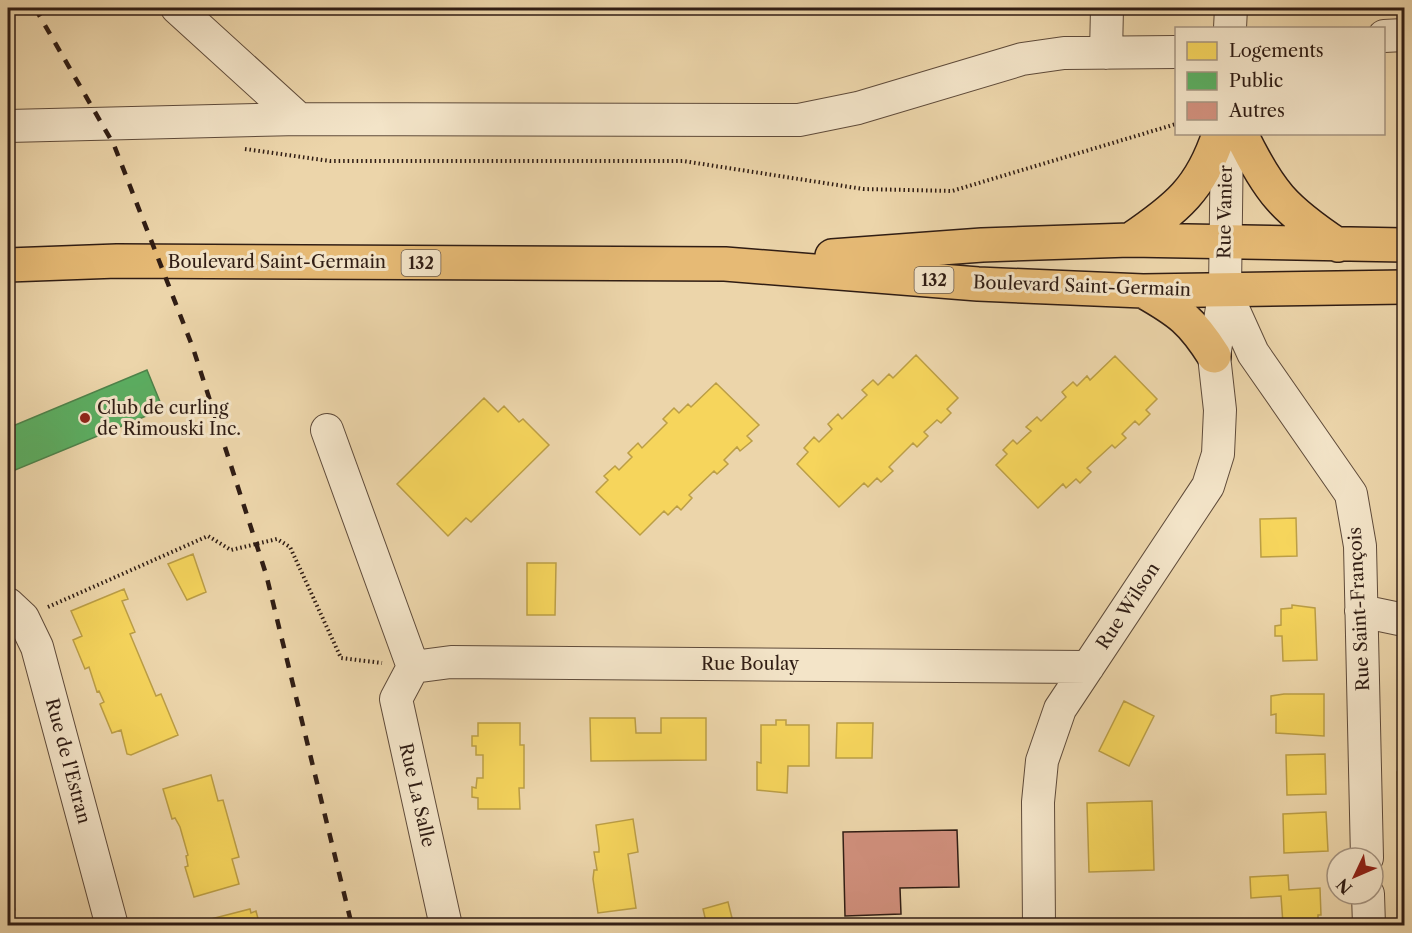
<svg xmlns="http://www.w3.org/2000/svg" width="1412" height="933" viewBox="0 0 1412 933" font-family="'Libre Caslon Text',serif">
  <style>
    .homes { fill: #f6d55c; stroke: #bb9e46; stroke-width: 1.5 }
    .public { fill: #5aae61; stroke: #4d824a; stroke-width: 1.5 }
    .building { fill: #d1907d; stroke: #301d14; stroke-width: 1.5 }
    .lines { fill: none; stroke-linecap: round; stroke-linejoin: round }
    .minor-casing { stroke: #5f4b3a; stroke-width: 34 }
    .major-casing { stroke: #301d14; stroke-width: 36 }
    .path { stroke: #301d14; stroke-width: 4; stroke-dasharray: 1.5 3; stroke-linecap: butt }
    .minor { stroke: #f3e4c8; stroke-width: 32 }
    .major { stroke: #e6ba75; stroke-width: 33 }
    .rail { stroke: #301d14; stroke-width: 4.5; stroke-dasharray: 10 10; stroke-linecap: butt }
    .poi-dot { fill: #8f2418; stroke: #f3e4c8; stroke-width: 2 }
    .labels { text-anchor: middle; stroke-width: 6; stroke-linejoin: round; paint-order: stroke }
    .shield { fill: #f3e4c8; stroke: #6a594a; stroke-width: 1.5 }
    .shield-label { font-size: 16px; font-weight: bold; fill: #301d14 }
    .street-label { font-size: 18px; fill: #301d14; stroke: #f3e4c8 }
    .poi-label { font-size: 18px; fill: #301d14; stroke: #f3e4c8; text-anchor: start }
  </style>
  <rect width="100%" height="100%" fill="#ecd5aa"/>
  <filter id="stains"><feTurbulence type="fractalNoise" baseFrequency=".00333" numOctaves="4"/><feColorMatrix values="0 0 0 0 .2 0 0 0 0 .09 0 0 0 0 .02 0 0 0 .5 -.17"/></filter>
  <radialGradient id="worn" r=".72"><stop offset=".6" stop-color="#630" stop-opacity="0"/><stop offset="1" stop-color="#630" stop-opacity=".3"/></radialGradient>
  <path class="homes" d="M916 355 958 398 947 409 951 413 941 423 937 420 924 432 928 436 917 447 913 443 889 467 893 471 881 482 877 478 868 487 864 483 839 507 797 464 808 452 804 448 814 437 819 442 832 429 828 424 838 414 842 419 867 395 862 390 873 380 878 385 889 374 893 378Z
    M1115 356 1157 399 1146 410 1150 414 1139 425 1135 421 1122 434 1126 438 1115 448 1112 445 1087 468 1091 472 1080 483 1076 479 1066 488 1063 484 1038 508 996 465 1007 454 1003 450 1013 440 1017 444 1031 431 1026 427 1037 417 1041 421 1066 397 1062 392 1073 382 1077 386 1087 376 1090 380Z
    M716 383 759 425 747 436 752 441 740 451 737 447 724 460 728 464 717 474 714 471 689 495 692 498 681 510 677 506 668 515 664 511 640 535 596 492 608 480 604 476 615 466 619 470 632 457 628 453 638 443 642 448 667 423 663 419 674 408 679 413 688 404 691 407Z
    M484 398 498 412 504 406 519 422 523 419 549 445 471 522 466 518 448 536 397 484Z
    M1296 518 1297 556 1261 557 1260 519Z
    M193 554 206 592 187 600 168 564Z
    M527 563H556L555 615H527Z
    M124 589 128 599 122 601 135 632 130 634 156 696 161 694 178 735 131 755 127 754 121 730 112 733 100 704 104 702 99 691 97 692 89 667 85 669 73 640 82 636 71 611Z
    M1292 605 1315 608 1317 660 1283 661 1282 636H1275V626L1281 625V609L1292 608Z
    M1284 694H1324V736L1276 733V714L1271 715V696Z
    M1124 701 1154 716 1129 766 1099 751Z
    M1401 716H1404V752H1402Z
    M590 718H635L636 733H661V718H706V760L591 761Z
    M776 720H786V725H809V766H788L787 793 757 790V762L761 763V725H776Z
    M478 723H520V745H524V788H519L520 809H478V798L472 797V787L476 788 477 778H483V755H476V746H472V736H478Z
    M837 723H873L872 758H836Z
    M1325 754 1326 794 1287 795 1286 755Z
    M1397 772H1404V808H1398Z
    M211 775 218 801 223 800 239 857 232 859 239 884 194 897 185 867 188 866 186 856 188 855 180 827 175 818 172 819 163 789Z
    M1152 801 1154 870 1089 872 1087 803Z
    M1326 812 1328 851 1284 853 1283 814Z
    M633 819 638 852 628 854 636 908 598 913 593 879 594 870H597L594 852H599V848L596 825Z
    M1288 875 1289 890 1320 888 1321 915H1318V926L1283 924 1281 896 1251 898 1250 877Z
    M8 890H10L15 910 11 912 14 926H8Z
    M1404 897V924H1402L1400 898Z
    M728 902 734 926H707L703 909Z
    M250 909 251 913 256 911 260 926H204L203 921Z"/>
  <path class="public" d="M147 370 163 409 8 473V428Z"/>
  <path class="building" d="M957 830 959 887 900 888 901 914 845 916 843 832Z"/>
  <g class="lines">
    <g class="minor-casing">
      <path id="minor" d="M177 8 299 119
        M1230 28 1231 8
        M1384 36 1404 35
        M1106 53 1107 8
        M8 126 299 119 799 120 858 108 1022 59 1064 53 1176 52
        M1225 291 1253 353 1351 494 1360 546 1367 858
        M327 430 413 667
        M8 604 23 618 37 647 112 926
        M1361 611 1404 620
        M413 667 451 662 1088 667
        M413 667 396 699 446 926
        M1368 894 1369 926
        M1039 926 1038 802 1042 761 1060 709 1208 486 1218 454 1220 410 1214 356 1225 290 1227 134"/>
    </g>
    <g class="major-casing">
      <path id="major" d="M1241 134C1269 192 1284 209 1338 245
        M1130 240C1177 208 1201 189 1219 134
        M832 256 982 245 1130 240 1404 245
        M8 265 117 261 725 264 978 284 1143 291 1404 287
        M1143 291C1180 312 1192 321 1214 356"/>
    </g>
    <path class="path" d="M245 149 330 161H683L863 189 952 191 1176 124
      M48 607 208 536 231 550 277 539 290 547 341 658 382 663"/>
    <use href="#minor" class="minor"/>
    <use href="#major" class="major"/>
    <path class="rail" d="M35 8 114 145 193 348 266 574 352 926"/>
  </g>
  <circle class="poi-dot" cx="85" cy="418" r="6"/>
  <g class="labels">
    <g class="shield">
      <rect x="401.5" y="250" width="39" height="26" rx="4.5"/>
      <rect x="914.5" y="267" width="39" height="26" rx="4.5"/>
    </g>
    <g class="shield-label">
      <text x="421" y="269">132</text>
      <text x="934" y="286">132</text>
    </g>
    <g class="street-label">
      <text transform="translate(1225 212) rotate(-89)" y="6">Rue Vanier</text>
      <text x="277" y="268">Boulevard Saint-Germain</text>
      <text transform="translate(1082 286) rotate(2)" y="6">Boulevard Saint-Germain</text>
      <text transform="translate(1128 606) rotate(-57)" y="6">Rue Wilson</text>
      <text transform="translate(1359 609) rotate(-93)" y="6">Rue Saint-François</text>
      <text x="750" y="670">Rue Boulay</text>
      <text transform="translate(68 761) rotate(75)" y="6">Rue de l'Estran</text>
      <text transform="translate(417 795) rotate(77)" y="6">Rue La Salle</text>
    </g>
    <g class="poi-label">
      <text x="97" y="414">Club de curling<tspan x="97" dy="21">de Rimouski Inc.</tspan></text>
    </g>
  </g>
  <rect width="1412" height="933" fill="none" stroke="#ecd5aa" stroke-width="30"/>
  <rect x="9" y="9" width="1394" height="915" fill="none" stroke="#301d14" stroke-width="3"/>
  <rect x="15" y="15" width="1382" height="903" fill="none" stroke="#301d14" stroke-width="1.5"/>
  <rect x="1175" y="27" width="210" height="108" fill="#f3e4c8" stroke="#a59480" stroke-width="1.5"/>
  <rect x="1187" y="42" width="30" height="18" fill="#f6d55c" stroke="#a59480" stroke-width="1.5"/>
  <text x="1229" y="57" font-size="18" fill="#301d14">Logements</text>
  <rect x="1187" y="72" width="30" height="18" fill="#5aae61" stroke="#a59480" stroke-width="1.5"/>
  <text x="1229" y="87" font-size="18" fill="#301d14">Public</text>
  <rect x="1187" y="102" width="30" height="18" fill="#d1907d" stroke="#a59480" stroke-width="1.5"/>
  <text x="1229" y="117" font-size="18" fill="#301d14">Autres</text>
  <g transform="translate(1355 876) rotate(226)"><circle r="28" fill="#f3e4c8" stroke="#a59480" stroke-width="1.5"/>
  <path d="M0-4.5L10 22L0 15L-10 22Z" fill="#8f2418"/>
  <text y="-9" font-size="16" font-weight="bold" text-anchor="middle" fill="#301d14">N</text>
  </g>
  <rect width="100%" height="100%" filter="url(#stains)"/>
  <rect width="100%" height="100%" fill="url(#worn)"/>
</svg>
